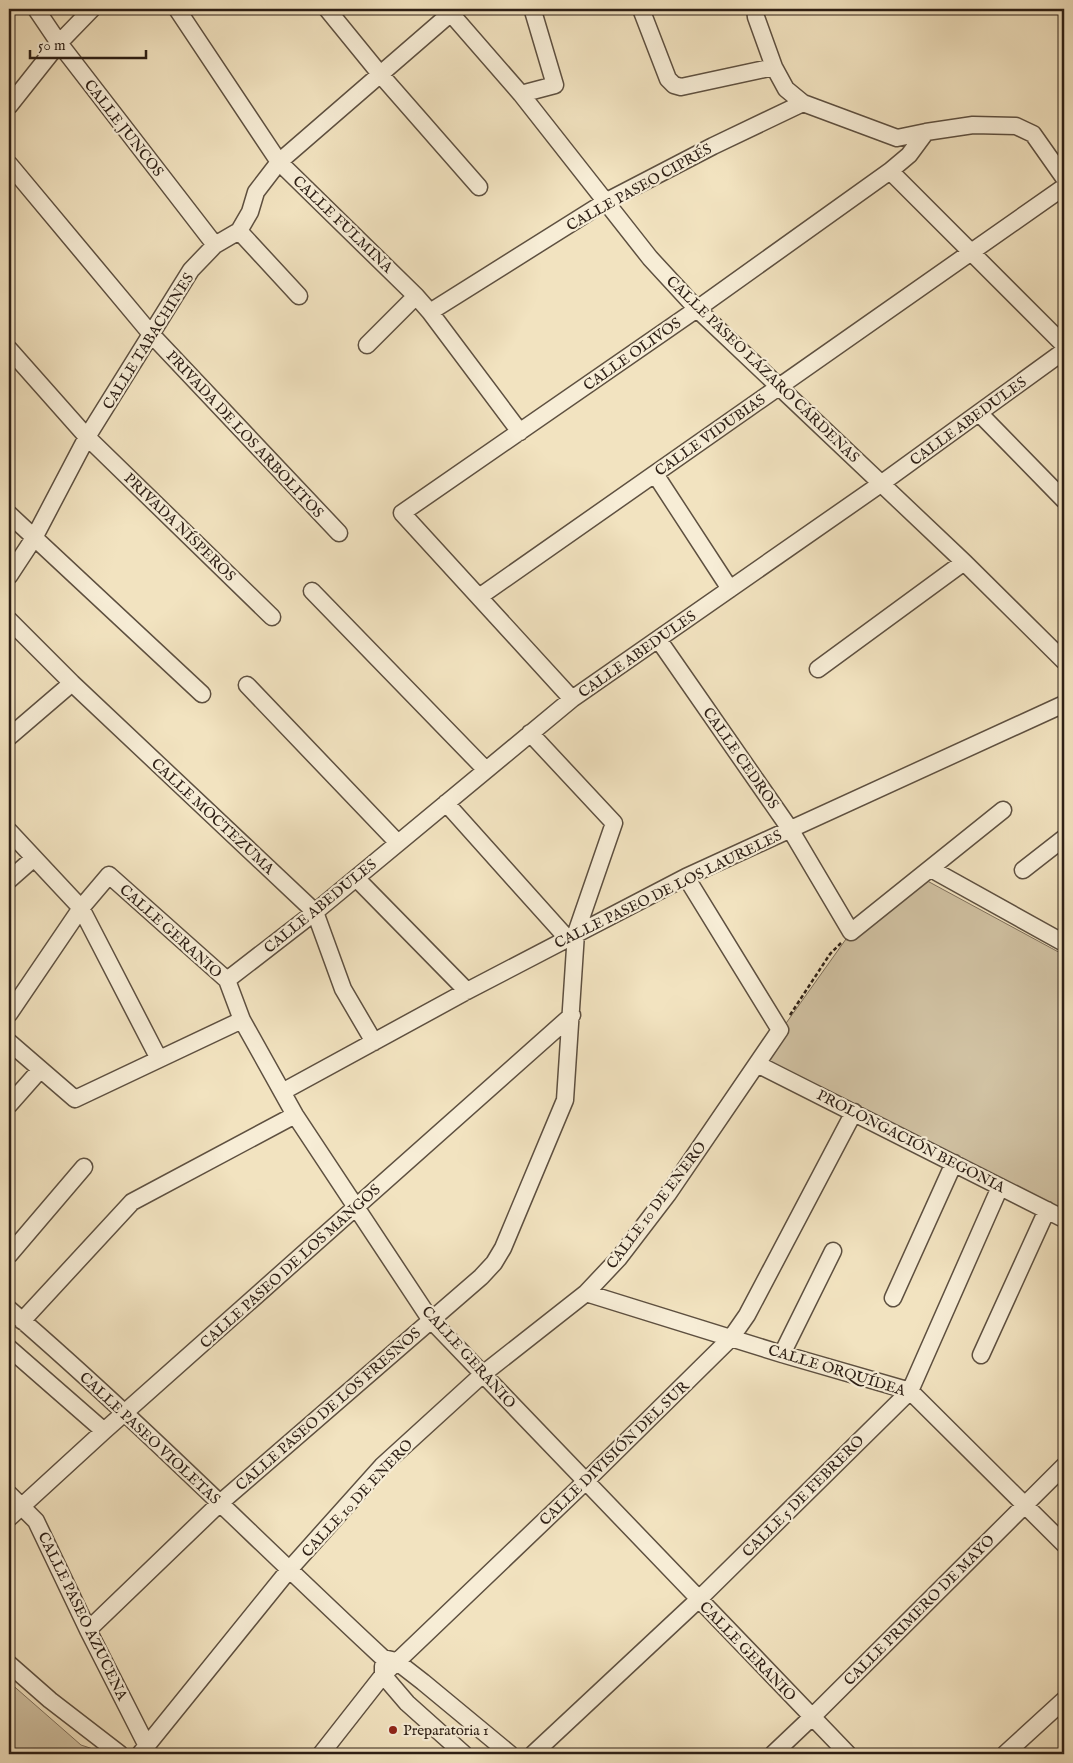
<svg xmlns="http://www.w3.org/2000/svg" width="1073" height="1763" viewBox="0 0 1073 1763" font-family="'IM FELL English',serif">
  <style>
    .green { fill: #d1c2a3; stroke: #7f705c }
    .lines { fill: none; stroke-linecap: round; stroke-linejoin: round }
    .minor-casing { stroke: #5e5040; stroke-width: 19 }
    .path { stroke: #2d1f15; stroke-width: 2.5; stroke-dasharray: 4 2.5; stroke-linecap: butt }
    .minor { stroke: #f7edd6; stroke-width: 16 }
    .poi-dot { fill: #8f2418; stroke: #f7edd6; stroke-width: 2 }
    .labels { text-anchor: middle; stroke-width: 4.5; stroke-linejoin: round; paint-order: stroke }
    .street-label { font-size: 15px; fill: #2d1f15; stroke: #f7edd6 }
    .poi-label { font-size: 15px; fill: #2d1f15; stroke: #f7edd6; text-anchor: start }
  </style>
  <rect width="100%" height="100%" fill="#f2e3c0"/>
  <filter id="stains"><feTurbulence type="fractalNoise" baseFrequency=".004" numOctaves="4"/><feColorMatrix values="0 0 0 0 .2 0 0 0 0 .09 0 0 0 0 .02 0 0 0 .5 -.17"/></filter>
  <radialGradient id="worn" r=".72"><stop offset=".6" stop-color="#630" stop-opacity="0"/><stop offset="1" stop-color="#630" stop-opacity=".3"/></radialGradient>
  <path class="green" d="M920 877 1064 955V1219L757 1064 851 932Z
    M9 1682 81 1745 96 1750V1754H9Z"/>
  <g class="lines">
    <g class="minor-casing">
      <path id="minor" d="M36 9 59 43 215 245
        M177 9 279 162 416 296 430 312 520 432
        M327 9 380 74 479 187
        M447 9 521 94 650 258 697 309 964 562 1064 661
        M641 9 668 79 674 85 681 87 774 67
        M755 9 756 17 774 67 786 89 803 103 897 138 926 132 973 125 1016 126 1033 134 1064 178
        M521 94 555 85 533 11
        M9 106 59 43 92 9
        M9 164 151 334 339 533
        M890 171 1064 345
        M239 231 299 296
        M430 312 605 202 713 146 803 103
        M367 345 416 296
        M9 349 87 437 272 617
        M979 413 1064 500
        M655 474 730 589
        M9 514 202 694
        M9 576 34 538 87 437 191 270 215 245 239 231 250 212 256 192 279 162 451 13
        M312 591 486 770
        M479 597 1064 187
        M9 620 72 683 315 912 343 989 374 1042
        M658 639 790 829 851 932 1003 810
        M818 669 964 562
        M247 685 398 843
        M572 699 402 513 697 309 890 171 909 155 926 132
        M9 737 72 683
        M446 803 567 938
        M9 831 81 908 159 1059
        M931 869 1064 943
        M1023 870 1064 838
        M356 878 467 991
        M9 880 34 858
        M227 980 315 912 572 699 882 483 1064 351
        M9 1014 81 908 109 875 227 980 242 1020 295 1115 430 1319 848 1754
        M9 1042 75 1099 242 1020
        M757 1064 1064 1219
        M282 1092 467 991 686 877 1064 704
        M9 1105 40 1070
        M9 1255 84 1167
        M586 1293 782 1354 910 1391 1064 1544
        M893 1298 954 1163
        M9 1309C138 1420 258 1542 383 1658L396 1661 423 1682 510 1754
        M22 1321 132 1202 295 1115
        M9 1348 104 1431
        M782 1354 833 1251
        M981 1355 1047 1210
        M9 1494 36 1521 88 1630 147 1746
        M9 1518 104 1431 572 1015
        M88 1630 220 1503 481 1277 494 1263 503 1248 565 1100 576 933 614 823 530 733
        M9 1664 50 1700 120 1754
        M383 1666V1675L407 1703 464 1754
        M140 1754 288 1571 382 1466 483 1374 586 1293 619 1258 668 1194 780 1030 686 877
        M321 1754 383 1675 586 1481 731 1338 747 1315 854 1112
        M533 1754 699 1599 910 1391 1000 1187
        M773 1754 812 1717 1064 1466
        M1005 1754 1064 1700"/>
    </g>
    <path class="path" d="M790 1015 830 954 842 942"/>
    <use href="#minor" class="minor"/>
  </g>
  <circle class="poi-dot" cx="393" cy="1730" r="5"/>
  <g class="labels">
    <g class="street-label">
      <text transform="translate(124 128) rotate(52)" y="5">CALLE JUNCOS</text>
      <text transform="translate(639 187) rotate(-29)" y="5">CALLE PASEO CIPRÉS</text>
      <text transform="translate(343 224) rotate(44)" y="5">CALLE FULMINA</text>
      <text transform="translate(148 341) rotate(-58)" y="5">CALLE TABACHINES</text>
      <text transform="translate(632 354) rotate(-35)" y="5">CALLE OLIVOS</text>
      <text transform="translate(763 369) rotate(44)" y="5">CALLE PASEO LÁZARO CÁRDENAS</text>
      <text transform="translate(968 421) rotate(-36)" y="5">CALLE ABEDULES</text>
      <text transform="translate(245 434) rotate(47)" y="5">PRIVADA DE LOS ARBOLITOS</text>
      <text transform="translate(710 435) rotate(-35)" y="5">CALLE VIDUBIAS</text>
      <text transform="translate(180 527) rotate(44)" y="5">PRIVADA NÍSPEROS</text>
      <text transform="translate(637 654) rotate(-35)" y="5">CALLE ABEDULES</text>
      <text transform="translate(741 758) rotate(55)" y="5">CALLE CEDROS</text>
      <text transform="translate(213 816) rotate(43)" y="5">CALLE MOCTEZUMA</text>
      <text transform="translate(668 889) rotate(-26)" y="5">CALLE PASEO DE LOS LAURELES</text>
      <text transform="translate(320 906) rotate(-39)" y="5">CALLE ABEDULES</text>
      <text transform="translate(171 931) rotate(42)" y="5">CALLE GERANIO</text>
      <text transform="translate(911 1141) rotate(27)" y="5">PROLONGACIÓN BEGONIA</text>
      <text transform="translate(656 1205) rotate(-53)" y="5">CALLE 10 DE ENERO</text>
      <text transform="translate(290 1266) rotate(-42)" y="5">CALLE PASEO DE LOS MANGOS</text>
      <text transform="translate(469 1357) rotate(48)" y="5">CALLE GERANIO</text>
      <text transform="translate(837 1370) rotate(17)" y="5">CALLE ORQUÍDEA</text>
      <text transform="translate(328 1409) rotate(-41)" y="5">CALLE PASEO DE LOS FRESNOS</text>
      <text transform="translate(150 1438) rotate(43)" y="5">CALLE PASEO VIOLETAS</text>
      <text transform="translate(614 1453) rotate(-44)" y="5">CALLE DIVISIÓN DEL SUR</text>
      <text transform="translate(803 1496) rotate(-45)" y="5">CALLE 5 DE FEBRERO</text>
      <text transform="translate(357 1498) rotate(-47)" y="5">CALLE 10 DE ENERO</text>
      <text transform="translate(919 1610) rotate(-45)" y="5">CALLE PRIMERO DE MAYO</text>
      <text transform="translate(83 1616) rotate(64)" y="5">CALLE PASEO AZUCENA</text>
      <text transform="translate(748 1651) rotate(46)" y="5">CALLE GERANIO</text>
    </g>
    <g class="poi-label">
      <text x="403" y="1735">Preparatoria 1</text>
    </g>
  </g>
  <rect width="1073" height="1763" fill="none" stroke="#f2e3c0" stroke-width="30"/>
  <rect x="10" y="10" width="1053" height="1743" fill="none" stroke="#2d1f15" stroke-width="2.5"/>
  <rect x="15" y="15" width="1043" height="1733" fill="none" stroke="#2d1f15"/>
  <path d="M30 50v8h116v-8" fill="none" stroke="#2d1f15" stroke-width="2.5"/>
  <text x="38" y="50" font-size="15" fill="#2d1f15" stroke="#f7edd6" stroke-width="4" paint-order="stroke">50 m</text>
  <rect width="100%" height="100%" filter="url(#stains)"/>
  <rect width="100%" height="100%" fill="url(#worn)"/>
</svg>
